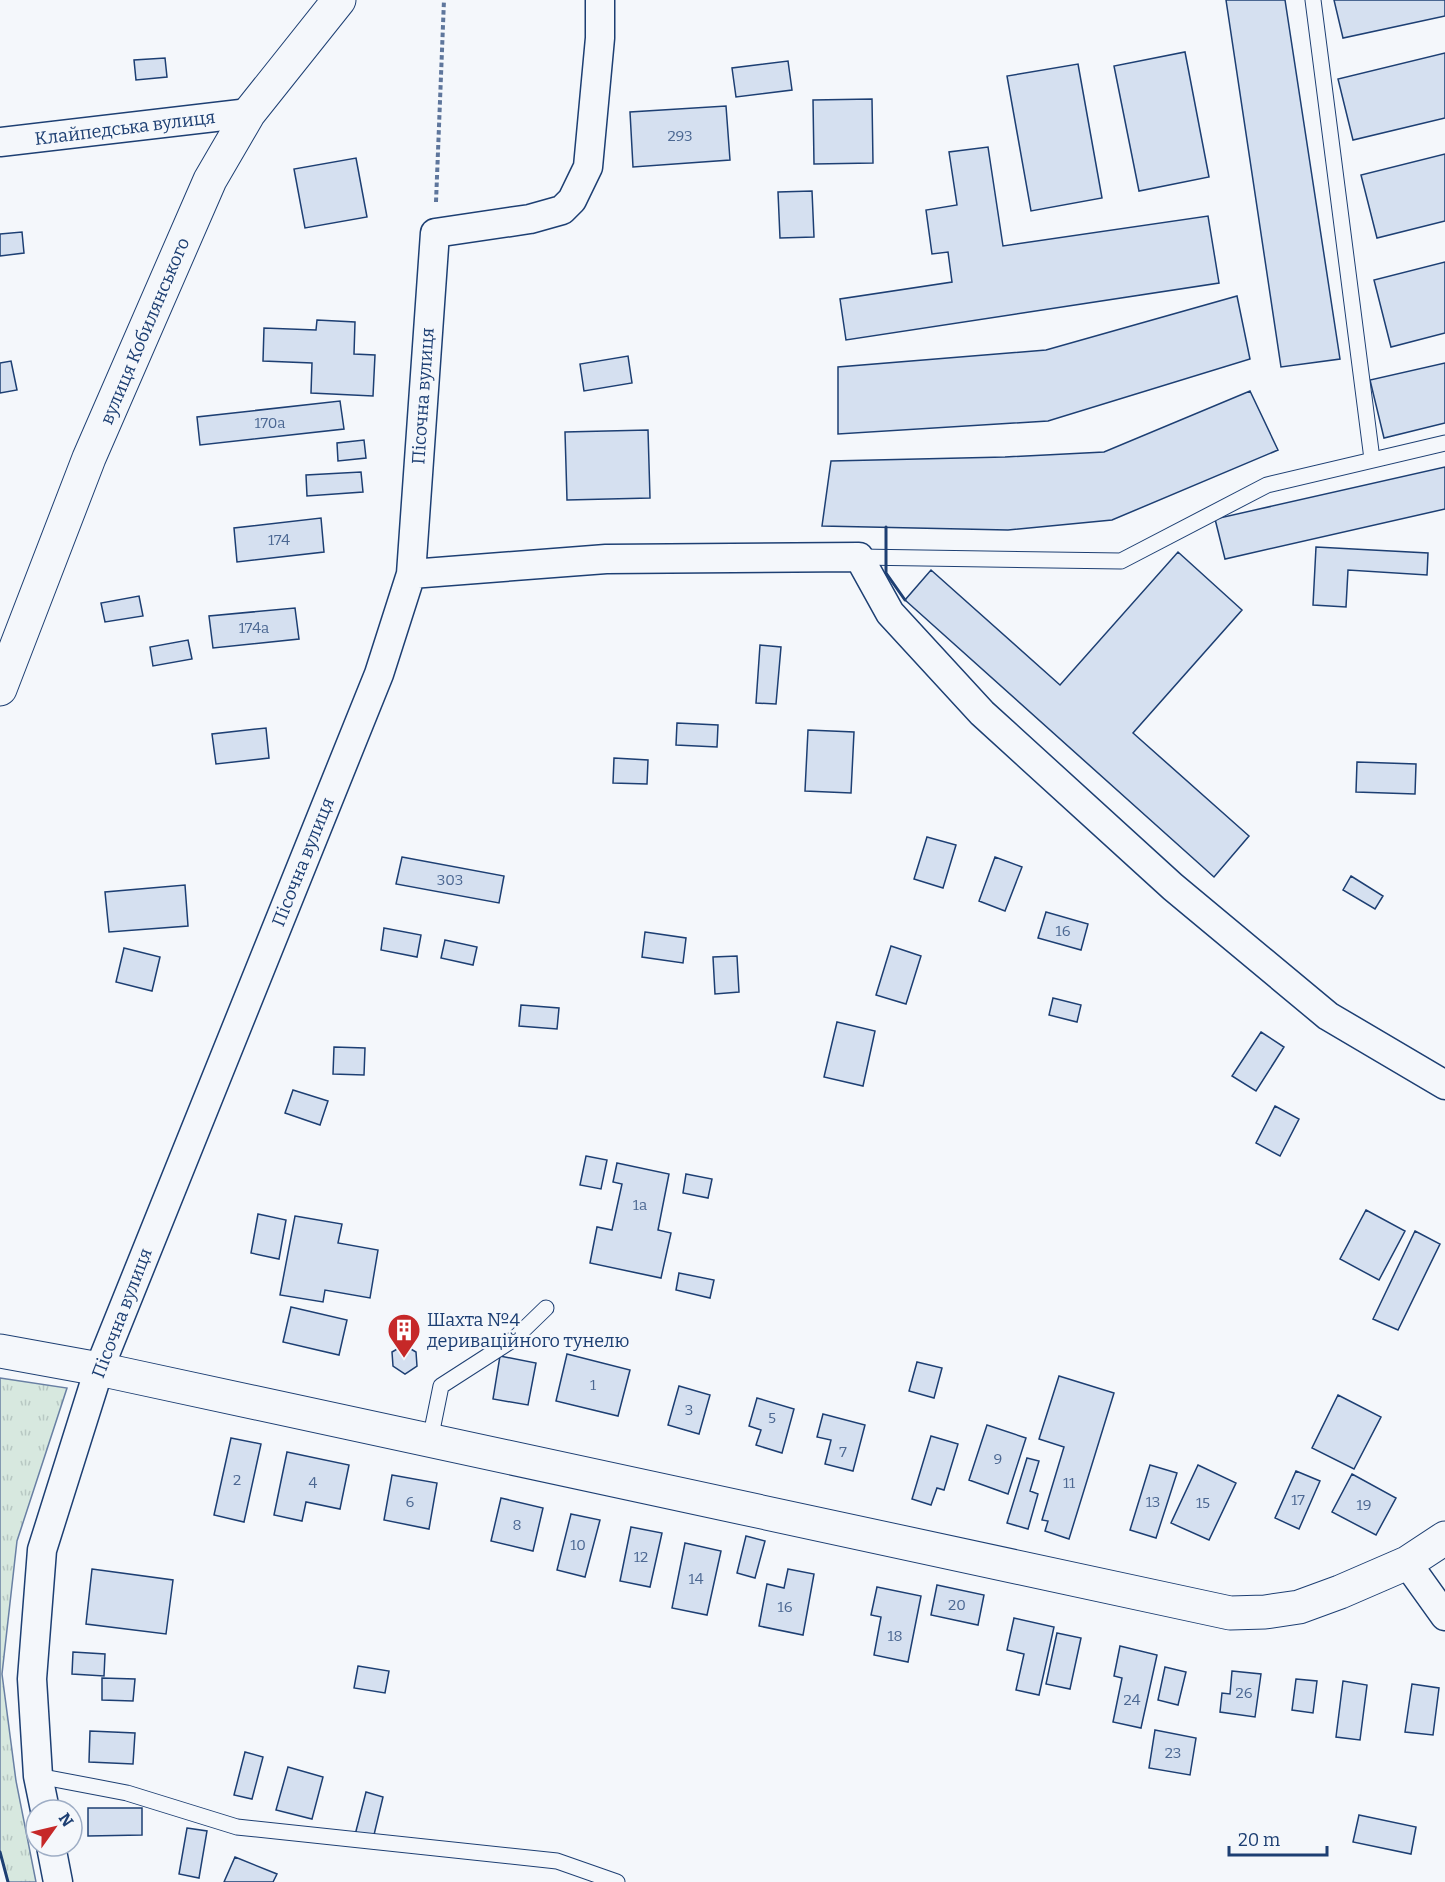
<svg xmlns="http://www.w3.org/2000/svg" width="1445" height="1882" viewBox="0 0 1445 1882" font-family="Bitter,serif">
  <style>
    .grass { fill: url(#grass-tufts); stroke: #687fa3; stroke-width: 1.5 }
    .building { fill: #d5e0f0; stroke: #1d3f73; stroke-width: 1.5 }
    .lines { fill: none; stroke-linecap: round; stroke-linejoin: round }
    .service-casing { stroke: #1d3f73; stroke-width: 17 }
    .minor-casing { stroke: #1d3f73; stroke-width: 31 }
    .tertiary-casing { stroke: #1d3f73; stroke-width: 35 }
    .primary-casing { stroke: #1d3f73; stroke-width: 35 }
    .path { stroke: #5e769c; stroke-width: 4; stroke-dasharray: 4.5 3; stroke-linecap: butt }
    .service { stroke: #f4f7fb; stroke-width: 15 }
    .minor { stroke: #f4f7fb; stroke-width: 28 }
    .tertiary { stroke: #f4f7fb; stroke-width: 33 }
    .primary { stroke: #f4f7fb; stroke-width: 33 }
    .wall { stroke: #1d3f73; stroke-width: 3 }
    .labels { text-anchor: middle; stroke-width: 4.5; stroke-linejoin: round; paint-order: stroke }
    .number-label { font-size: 15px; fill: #4b6792 }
    .street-label { font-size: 18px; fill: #1d3f73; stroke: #f4f7fb }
    .poi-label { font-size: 18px; fill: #1d3f73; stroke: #f4f7fb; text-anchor: start }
  </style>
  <defs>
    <pattern id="grass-tufts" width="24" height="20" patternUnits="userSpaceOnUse" patternTransform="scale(1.5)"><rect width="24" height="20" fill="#d7e8df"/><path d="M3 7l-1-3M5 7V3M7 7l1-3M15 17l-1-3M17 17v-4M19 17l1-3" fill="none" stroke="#b8c8c3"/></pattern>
  </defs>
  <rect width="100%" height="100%" fill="#f4f7fb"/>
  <path class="grass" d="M0 1378 67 1388 17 1541 2 1674 16 1781 36 1882H8L0 1852Z"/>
  <path class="building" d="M1226 0H1285L1340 359 1281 367Z
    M1334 0H1445V16L1343 38Z
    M1185 52 1209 177 1139 191 1114 66Z
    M1445 53V118L1353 140 1338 79Z
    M165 58 167 77 136 80 134 60Z
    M788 61 792 90 736 97 732 68Z
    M1078 64 1102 198 1031 211 1007 76Z
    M872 99 873 163 814 164 813 100Z
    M726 106 730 160 633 167 630 112Z
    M988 147 1003 246 1208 216 1219 283 846 340 840 299 952 282 948 252 932 254 926 210 957 205 949 152Z
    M1445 154V221L1377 238 1361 175Z
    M356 158 367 217 305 228 294 169Z
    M812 191 814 237 780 238 778 192Z
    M22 232 24 253 0 256V234Z
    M1445 262V333L1391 347 1374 280Z
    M1237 296 1250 359 1048 421 838 434V367L1046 350Z
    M317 320 355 322 354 354 375 355 373 396 311 393 312 363 263 361 264 328 316 330Z
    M628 356 632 383 584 391 580 364Z
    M11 361 17 390 0 393V363Z
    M1445 363V423L1384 438 1370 380Z
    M1250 391 1278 450 1112 520 1008 530 822 526 831 461 1005 457 1104 452Z
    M340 401 344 429 200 445 197 417Z
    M648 430 650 498 567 500 565 432Z
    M364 440 366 458 338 461 337 443Z
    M1445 467V509L1225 559 1215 519Z
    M361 472 363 492 307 496 306 475Z
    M321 518 324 552 237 562 234 528Z
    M1316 547 1428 553 1427 575 1348 570 1346 607 1313 605Z
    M1178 552 1242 610 1133 733 1249 836 1214 877 905 600 931 570 1060 685Z
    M139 596 143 616 105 622 101 603Z
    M295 608 299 639 213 648 209 616Z
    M188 640 192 659 153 666 150 647Z
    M760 645 781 647 776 704 756 703Z
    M677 723 718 725 717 747 676 745Z
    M266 728 269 758 216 764 212 734Z
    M808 730 854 732 851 793 805 791Z
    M614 758 648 760 647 784 613 783Z
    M1357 762 1416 764 1415 794 1356 792Z
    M927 837 956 845 943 888 914 879Z
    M402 857 504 876 499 903 396 884Z
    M995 857 1022 867 1005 911 979 901Z
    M1351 876 1383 896 1375 909 1343 890Z
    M185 885 188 926 109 932 105 892Z
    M1046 912 1088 924 1081 950 1038 938Z
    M384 928 421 935 417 957 381 950Z
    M645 932 686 938 683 963 642 957Z
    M445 940 477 947 473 965 441 958Z
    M891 946 921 956 906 1004 876 995Z
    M124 948 160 957 152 991 116 982Z
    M737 956 739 992 715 994 713 957Z
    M1053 998 1081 1005 1077 1022 1049 1015Z
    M521 1005 559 1008 557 1029 519 1026Z
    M837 1022 875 1031 863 1086 824 1077Z
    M1261 1032 1284 1047 1256 1091 1232 1076Z
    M334 1047 365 1048 364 1075 333 1074Z
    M293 1090 328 1101 320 1125 285 1113Z
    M1275 1106 1299 1119 1280 1156 1256 1143Z
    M586 1156 607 1160 601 1189 580 1185Z
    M617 1163 669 1174 658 1230 671 1233 661 1278 590 1263 597 1227 612 1230 622 1184 613 1182Z
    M686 1174 712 1179 708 1198 683 1193Z
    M1366 1210 1405 1231 1379 1280 1340 1259Z
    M258 1214 286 1220 279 1259 251 1253Z
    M295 1216 342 1224 338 1243 378 1250 370 1298 325 1290 323 1302 280 1295Z
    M1415 1231 1440 1244 1398 1330 1373 1319Z
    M679 1273 714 1280 710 1298 676 1290Z
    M291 1307 347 1320 339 1355 283 1342Z
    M404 1345 416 1352 417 1366 405 1374 393 1366 392 1352Z
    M567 1354 630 1370 618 1416 556 1401Z
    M500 1356 536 1363 528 1405 493 1399Z
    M917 1362 942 1368 934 1398 909 1391Z
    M1059 1376 1114 1393 1069 1539 1045 1531 1048 1521 1042 1520 1064 1447 1039 1439Z
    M679 1386 710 1395 699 1434 668 1425Z
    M1338 1395 1381 1417 1354 1469 1312 1448Z
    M757 1398 794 1409 782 1453 756 1445 761 1430 749 1426Z
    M823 1414 865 1425 853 1471 825 1464 831 1440 817 1437Z
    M987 1425 1026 1438 1008 1494 969 1480Z
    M931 1436 958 1444 944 1490 937 1488 931 1505 912 1499Z
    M231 1438 261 1444 244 1522 214 1515Z
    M287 1452 349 1465 340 1509 306 1502 302 1521 274 1515Z
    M1027 1458 1039 1461 1030 1491 1038 1494 1028 1529 1007 1523Z
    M1150 1465 1177 1473 1156 1538 1130 1530Z
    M1198 1465 1236 1483 1209 1540 1171 1523Z
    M1296 1471 1320 1481 1299 1529 1275 1518Z
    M1352 1474 1396 1498 1376 1535 1332 1512Z
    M392 1475 437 1483 429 1529 384 1520Z
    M501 1498 543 1508 533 1551 491 1541Z
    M571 1514 600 1520 585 1577 557 1570Z
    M631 1527 662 1533 650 1587 620 1581Z
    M746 1536 765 1541 755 1578 737 1573Z
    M685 1543 721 1551 707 1615 672 1608Z
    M92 1569 173 1580 166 1634 86 1624Z
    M788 1569 814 1574 803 1635 759 1626 767 1584 784 1588Z
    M937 1585 984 1595 978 1625 931 1615Z
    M877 1587 921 1596 908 1662 874 1655 881 1617 871 1615Z
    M1014 1618 1054 1627 1039 1695 1016 1690 1024 1654 1007 1650Z
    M1057 1633 1081 1638 1070 1689 1046 1684Z
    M1120 1646 1157 1655 1141 1728 1113 1722 1122 1678 1114 1676Z
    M73 1652 105 1654 104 1676 72 1674Z
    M358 1666 389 1671 385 1693 354 1688Z
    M1165 1667 1186 1672 1178 1705 1158 1700Z
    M1232 1671 1261 1674 1255 1717 1220 1712 1222 1693 1230 1694Z
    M102 1678 135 1679 133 1701 102 1700Z
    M1296 1679 1317 1681 1313 1713 1292 1710Z
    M1343 1681 1367 1685 1360 1740 1336 1737Z
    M1412 1684 1439 1688 1433 1735 1405 1732Z
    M1155 1730 1196 1738 1190 1775 1149 1768Z
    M90 1731 135 1733 133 1764 89 1762Z
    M245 1752 263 1757 252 1799 234 1795Z
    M288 1767 323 1777 312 1819 276 1810Z
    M366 1792 383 1797 373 1839 355 1835Z
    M88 1808H142V1835L88 1836Z
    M1359 1815 1416 1827 1411 1854 1353 1842Z
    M187 1828 207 1831 199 1878 179 1874Z
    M235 1857 277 1874 273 1882H224Z"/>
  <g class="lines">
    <g class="service-casing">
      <path id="service" d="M1313 0 1372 459
        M859 557 1121 561 1267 485 1445 443
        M430 1440 441 1386 514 1339 546 1308
        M38 1776 127 1793 237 1827 557 1861 617 1882"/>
    </g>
    <g class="minor-casing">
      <path id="minor" d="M0 142 249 113
        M411 574 606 559 859 557 890 613 982 713 1173 887 1328 1016 1445 1085
        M1407 1563 1445 1616
        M45 1810 38 1776 32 1679 42 1550 99 1369 379 674 411 574 435 233 530 219 562 210 572 200 588 167 600 38V0
        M51 1846 58 1882"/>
    </g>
    <g class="tertiary-casing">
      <path id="tertiary" d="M0 1351 99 1369 1230 1613 1265 1612 1299 1607 1340 1592 1407 1563 1445 1538"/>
    </g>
    <g class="primary-casing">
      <path id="primary" d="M0 689 89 458 210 180 249 113 339 0"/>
    </g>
    <path class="path" d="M436 202 444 0"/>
    <use href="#service" class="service"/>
    <use href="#minor" class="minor"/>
    <use href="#tertiary" class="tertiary"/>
    <use href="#primary" class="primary"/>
    <path class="wall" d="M886 527V573L905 600
      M0 1852 8 1882"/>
  </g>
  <defs>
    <g id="building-pin" transform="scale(1.725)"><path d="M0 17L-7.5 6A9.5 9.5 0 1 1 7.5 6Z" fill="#c62828" stroke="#f4f7fb"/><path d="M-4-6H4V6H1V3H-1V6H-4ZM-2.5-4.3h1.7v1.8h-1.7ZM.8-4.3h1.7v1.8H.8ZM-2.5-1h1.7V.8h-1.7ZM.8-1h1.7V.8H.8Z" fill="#fff"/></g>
  </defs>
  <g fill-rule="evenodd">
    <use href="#building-pin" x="404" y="1330"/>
  </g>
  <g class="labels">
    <g class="number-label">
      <text x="680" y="141">293</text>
      <text x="270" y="428">170а</text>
      <text x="279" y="545">174</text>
      <text x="254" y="633">174а</text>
      <text x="450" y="885">303</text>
      <text x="1063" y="936">16</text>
      <text x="640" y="1210">1а</text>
      <text x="593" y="1390">1</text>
      <text x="689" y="1415">3</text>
      <text x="772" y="1423">5</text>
      <text x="843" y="1457">7</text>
      <text x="998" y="1464">9</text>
      <text x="237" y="1485">2</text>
      <text x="313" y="1488">4</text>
      <text x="1069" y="1488">11</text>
      <text x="1298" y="1505">17</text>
      <text x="410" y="1507">6</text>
      <text x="1153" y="1507">13</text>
      <text x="1203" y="1508">15</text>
      <text x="1364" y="1510">19</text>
      <text x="517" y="1530">8</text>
      <text x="578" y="1550">10</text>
      <text x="641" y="1562">12</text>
      <text x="696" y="1584">14</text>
      <text x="957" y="1610">20</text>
      <text x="785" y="1612">16</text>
      <text x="895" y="1641">18</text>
      <text x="1244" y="1698">26</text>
      <text x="1132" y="1705">24</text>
      <text x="1173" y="1758">23</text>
    </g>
    <g class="street-label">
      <text transform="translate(125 128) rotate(-7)" y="6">Клайпедська вулиця</text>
      <text transform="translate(145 331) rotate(-67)" y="6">вулиця Кобилянського</text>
      <text transform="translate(423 396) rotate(-86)" y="6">Пісочна вулиця</text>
      <text transform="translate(303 862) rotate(-68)" y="6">Пісочна вулиця</text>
      <text transform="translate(122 1313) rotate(-69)" y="6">Пісочна вулиця</text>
    </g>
    <g class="poi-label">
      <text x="427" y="1326">Шахта №4<tspan x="427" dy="21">дериваційного тунелю</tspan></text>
    </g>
  </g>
  <g transform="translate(54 1828) rotate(56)"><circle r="28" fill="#f4f7fb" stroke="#9eadc5" stroke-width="1.5"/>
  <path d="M0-4.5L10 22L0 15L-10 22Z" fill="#c62828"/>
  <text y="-9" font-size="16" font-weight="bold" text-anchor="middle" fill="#1d3f73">N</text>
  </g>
  <path d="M1229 1846v9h98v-9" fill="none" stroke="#1d3f73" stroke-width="3"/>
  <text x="1238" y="1846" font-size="18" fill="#1d3f73" stroke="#f4f7fb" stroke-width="4.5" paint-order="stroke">20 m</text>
</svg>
